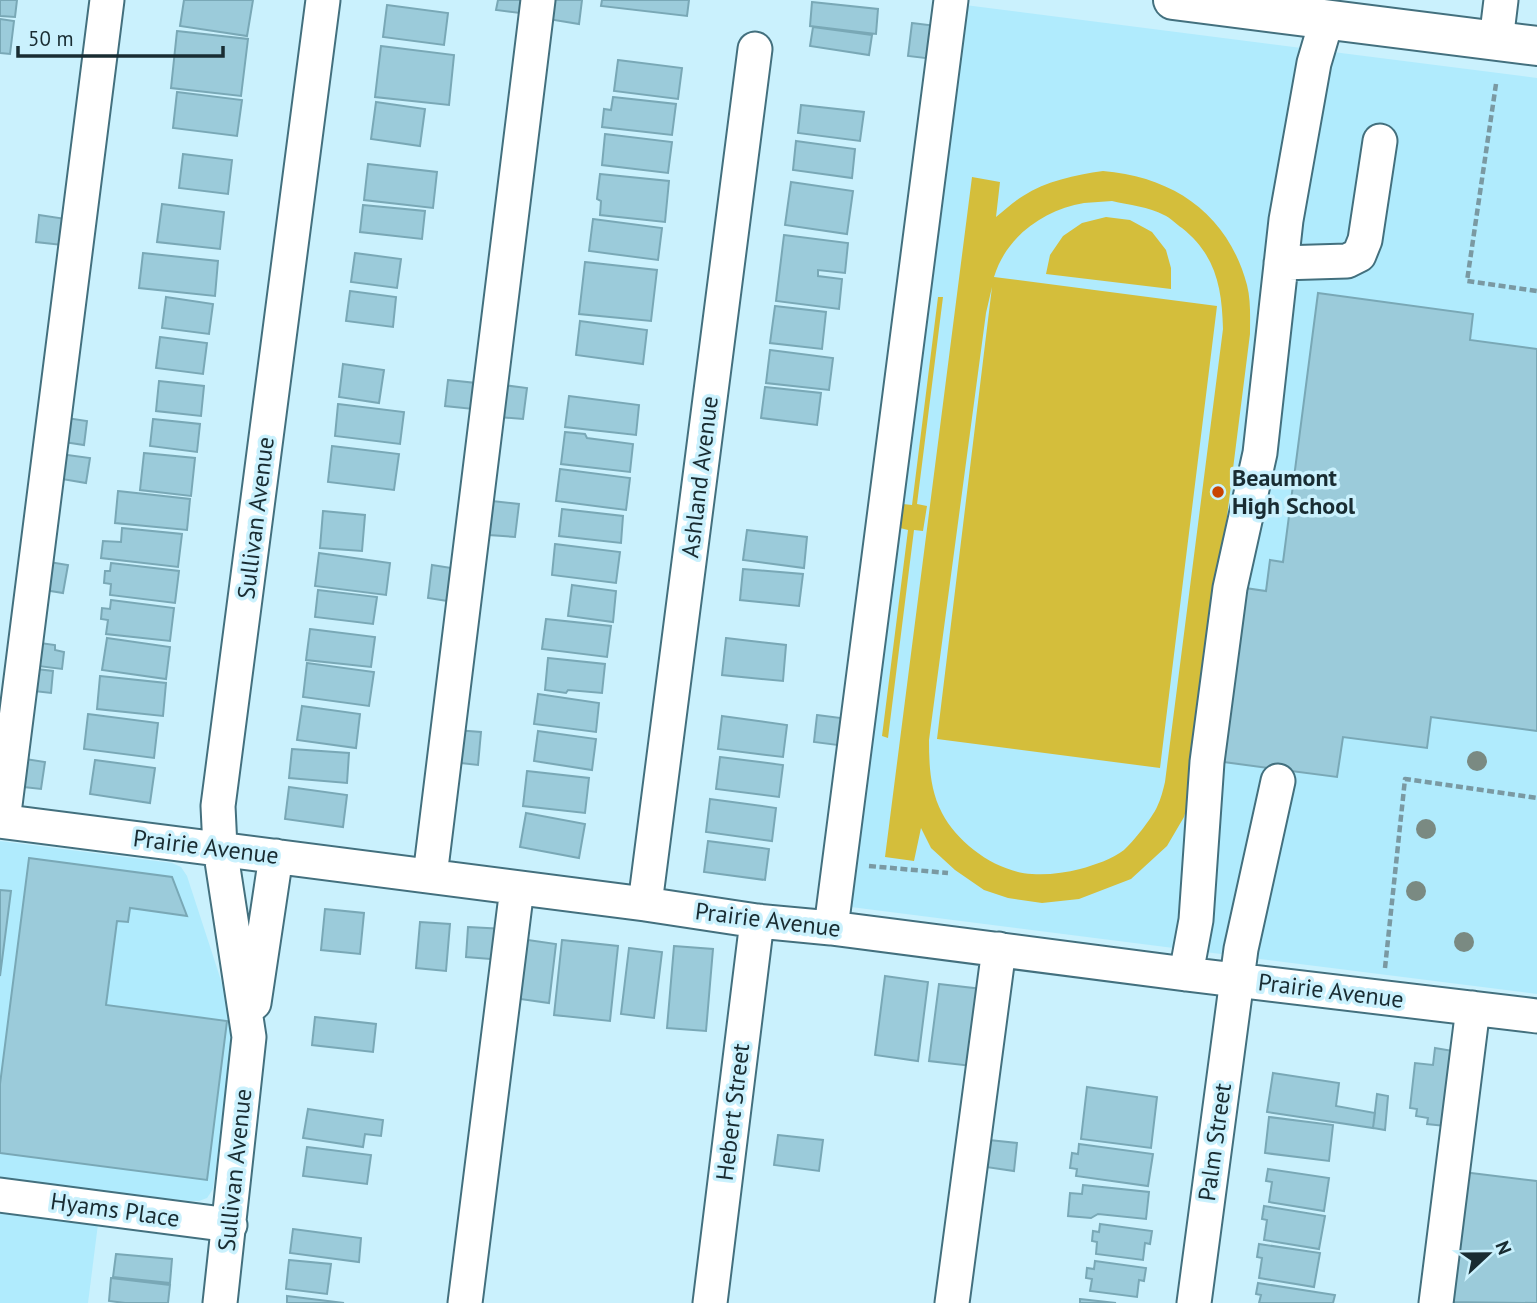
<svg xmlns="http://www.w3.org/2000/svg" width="1537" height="1303" viewBox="0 0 1537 1303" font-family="'PT Sans',sans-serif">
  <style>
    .built { fill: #b0ebfd }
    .green { fill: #d4be3b; fill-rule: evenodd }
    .building { fill: #9bcbda; stroke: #79a8b6; stroke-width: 2 }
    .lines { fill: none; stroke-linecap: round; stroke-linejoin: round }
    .minor-casing { stroke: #43707e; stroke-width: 37 }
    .major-casing { stroke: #43707e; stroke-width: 42 }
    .path { stroke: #7a99a2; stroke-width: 4.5; stroke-dasharray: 7 3.5; stroke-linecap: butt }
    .minor { stroke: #fff; stroke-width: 33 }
    .major { stroke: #fff; stroke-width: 38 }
    .tree { fill: #7a8a82 }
    .poi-dot { fill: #c94301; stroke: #caf1fd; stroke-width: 2.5 }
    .labels { text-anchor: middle; stroke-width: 7; stroke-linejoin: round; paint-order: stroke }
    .street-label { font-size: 24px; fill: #192c32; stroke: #caf1fd }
    .poi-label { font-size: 24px; font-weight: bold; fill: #192c32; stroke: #caf1fd; text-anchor: start }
  </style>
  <rect width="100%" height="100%" fill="#caf1fd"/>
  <path class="built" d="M965 5 1537 78V994L843 906Z
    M0 841 172 863 181 867 187 876 230 1008 234 1030 213 1189 207 1198 199 1201H188L0 1178Z
    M0 1211 98 1224 88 1303H0Z"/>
  <path class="green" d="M1103 171C1174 177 1228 214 1247 285 1251 301 1250 318 1250 334L1193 786 1184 817 1167 846 1131 879 1079 899 1042 903 1008 898 984 890 955 870 931 848 921 828 914 861 885 857 972 177 1000 182 996 217C1005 210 1013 202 1023 196 1046 181 1075 175 1103 171ZM1112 201C1129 205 1149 207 1164 215 1171 218 1176 224 1182 228 1216 255 1222 288 1223 329L1165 782C1163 790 1161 799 1157 807 1152 818 1133 842 1124 850 1112 859 1095 865 1080 869 1065 873 1048 875 1032 874 997 872 958 844 942 813 930 790 929 765 929 740L986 313 992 287 937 739 1160 768 1217 306 994 277C1006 237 1043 210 1084 203 1093 202 1103 202 1112 201Z
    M1106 217 1130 220 1152 232 1166 250 1171 268V289L1046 274 1050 255 1063 236 1082 223Z
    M938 297H943L917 504 927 506 923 531 914 530 888 738 882 736 908 530 900 528 903 504 912 505Z"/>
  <path class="building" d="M0 0H17L15 17 0 16Z
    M184 0H253L247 36 180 26Z
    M498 0H530L528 14 496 10Z
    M550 0H582L579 24 548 19Z
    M602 0H689L687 16 601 6Z
    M812 2 878 9 876 34 810 26Z
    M387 5 448 13 444 45 383 37Z
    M0 19 14 21 10 54 0 53Z
    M912 23 937 26 933 59 908 56Z
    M813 27 872 35 869 55 810 46Z
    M177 31 248 39 241 96 171 88Z
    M381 46 454 55 449 105 375 97Z
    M618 60 682 68 678 99 614 91Z
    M177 92 242 100 237 136 173 128Z
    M613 97 676 104 672 135 602 127 604 109 611 110Z
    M376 102 425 109 420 146 371 139Z
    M801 105 864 112 860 141 798 133Z
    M605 134 672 142 668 173 602 165Z
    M796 141 855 149 852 178 793 170Z
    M183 154 232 160 228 194 179 188Z
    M368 164 437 172 433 208 364 200Z
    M600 174 669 181 665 222 600 215 601 201 597 199Z
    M791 182 853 191 847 234 785 225Z
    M162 204 224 212 220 249 157 242Z
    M363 205 425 211 422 239 360 232Z
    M39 215 66 219 62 245 36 242Z
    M593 219 662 228 658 260 589 251Z
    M784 235 848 243 845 273 818 270V276L842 279 839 309 776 301Z
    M143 253 218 261 215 296 139 288Z
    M355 253 401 259 397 288 351 282Z
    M585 262 657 270 651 321 579 314Z
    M350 291 396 297 393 327 346 321Z
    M1318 293 1473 314 1470 340 1537 349V731L1431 717 1427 748 1343 737 1337 777 1216 761 1238 587 1266 591 1270 560 1283 562Z
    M166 297 213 304 209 334 162 328Z
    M775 306 826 312 822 349 770 343Z
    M580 321 647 330 643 364 576 355Z
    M160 337 207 343 203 374 156 368Z
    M770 350 833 358 829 390 766 383Z
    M343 364 384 370 379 403 339 397Z
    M448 380 476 383 473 409 445 406Z
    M159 381 204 386 201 416 156 411Z
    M503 385 527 388 523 419 499 417Z
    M765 387 821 393 817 425 761 418Z
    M569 396 639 405 636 435 565 427Z
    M338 404 404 412 400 444 335 436Z
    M60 417 87 421 84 445 57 441Z
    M153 419 200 424 197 452 150 446Z
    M565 432 585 434 587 438 633 444 630 472 561 464Z
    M332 446 399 454 394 490 328 482Z
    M144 453 195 458 191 496 140 490Z
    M60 454 90 458 86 483 56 478Z
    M560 469 630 478 626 510 556 501Z
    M118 491 190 499 187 530 115 523Z
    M492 501 519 504 515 537 489 535Z
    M562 509 623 516 621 543 559 536Z
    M323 511 365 515 362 551 320 548Z
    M122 528 182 534 178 567 101 558 103 541 121 542Z
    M747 530 807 537 804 568 743 560Z
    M555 544 620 552 616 583 552 575Z
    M319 553 390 563 386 595 315 586Z
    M43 561 68 565 63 593 38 589Z
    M111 563 179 571 175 603 110 595 111 584 104 583 105 571H110Z
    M432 565 458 569 454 602 428 598Z
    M743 569 803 574 799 606 740 600Z
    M572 585 616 591 613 622 568 616Z
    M318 590 377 597 373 624 315 617Z
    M111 600 174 608 170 641 106 634 108 620 101 619 102 608 110 609Z
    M546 619 611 626 607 657 542 649Z
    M310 629 375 637 371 667 306 660Z
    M107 638 170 647 166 679 102 670Z
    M726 638 786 645 783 681 722 675Z
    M33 642 55 645V650L64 652 62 669 30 665Z
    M548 658 605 664 602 693 568 690 566 693 545 690Z
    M307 663 374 672 369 706 303 697Z
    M28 668 53 671 51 693 26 690Z
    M100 676 166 683 163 716 97 709Z
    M538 694 599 703 596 732 534 724Z
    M302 706 360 714 356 748 297 740Z
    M88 714 158 723 154 758 84 749Z
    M817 715 849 719 845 746 814 742Z
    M722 716 787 725 783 757 718 749Z
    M455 730 481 732 478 765 452 762Z
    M538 731 596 739 592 770 534 761Z
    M292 749 349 753 347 783 289 778Z
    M720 757 783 765 779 797 716 789Z
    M19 758 45 762 41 789 15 786Z
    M95 760 155 768 150 803 90 794Z
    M527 771 589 778 585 813 523 806Z
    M289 787 347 795 343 827 285 819Z
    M710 799 776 808 772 841 706 832Z
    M526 813 585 824 579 858 520 847Z
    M708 841 769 849 765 880 704 872Z
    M29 858 172 877 187 916 130 908 128 922 117 921 106 1005 227 1021 207 1180 0 1153V1084Z
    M0 890 11 891 0 976Z
    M325 909 364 913 360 954 321 950Z
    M420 922 450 924 446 971 416 968Z
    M468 927 505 929 503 960 466 957Z
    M521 939 556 944 549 1003 513 998Z
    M562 940 618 946 610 1021 554 1015Z
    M674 946 713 949 706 1031 667 1028Z
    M629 948 662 952 654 1018 621 1014Z
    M885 976 928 982 918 1061 875 1055Z
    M939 984 982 989 972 1066 929 1061Z
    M315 1017 376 1024 373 1052 312 1045Z
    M1435 1048 1453 1051 1445 1126 1427 1124 1428 1118 1416 1116 1417 1109 1410 1108 1415 1063 1433 1065Z
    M1273 1073 1339 1083 1336 1106 1375 1113 1373 1128 1267 1112Z
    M1087 1087 1157 1097 1151 1148 1081 1139Z
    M1377 1094 1388 1096 1385 1130 1373 1128Z
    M308 1109 383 1120 381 1136 365 1134 363 1147 303 1138Z
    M1269 1117 1333 1125 1329 1161 1265 1153Z
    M778 1135 823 1140 819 1171 774 1165Z
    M989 1140 1017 1143 1014 1171 986 1167Z
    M1079 1144 1153 1154 1148 1186 1076 1176 1077 1169 1070 1168 1072 1153 1078 1154Z
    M307 1147 371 1155 367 1184 303 1176Z
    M1268 1169 1329 1178 1324 1211 1269 1202 1272 1182 1266 1181Z
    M1463 1172 1537 1181V1303L1447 1302Z
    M1083 1185 1149 1192 1146 1219 1098 1214 1091 1218 1068 1216 1070 1193 1082 1194Z
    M1264 1206 1325 1216 1319 1249 1264 1240 1267 1220 1262 1219Z
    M1100 1224 1152 1231 1150 1244 1145 1243 1143 1260 1096 1254 1097 1242 1092 1241 1093 1231 1099 1232Z
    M293 1229 361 1238 359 1262 290 1253Z
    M1259 1244 1320 1253 1314 1287 1259 1278 1262 1258 1257 1257Z
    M116 1254 172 1259 170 1283 113 1277Z
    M289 1260 331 1264 327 1294 286 1289Z
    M1095 1261 1146 1268 1144 1281 1139 1280 1137 1297 1090 1291 1092 1279 1086 1278 1087 1268 1094 1269Z
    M111 1278 170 1285 168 1303H125L109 1301Z
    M1258 1283 1335 1295 1333 1303H1259L1261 1295 1256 1294Z
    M287 1296 344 1303H287Z
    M1080 1299 1116 1303H1080Z"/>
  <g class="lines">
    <g class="minor-casing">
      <path id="minor" d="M1496 41 1501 0
        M1281 263 1347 261 1359 255 1365 240 1380 141
        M0 821 645 904 757 921 831 928 1186 974 1537 1016
        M3 821 107 0
        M430 876 538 0
        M645 904 755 49
        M831 928 951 0
        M1186 974 1196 920 1207 762 1230 588 1260 453 1286 220 1314 63 1327 19
        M254 1003 276 856
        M0 1195 230 1225
        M220 1303 249 1037 220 848 218 806 323 0
        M465 1303 517 888
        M710 1303 757 921
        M952 1303 999 949
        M1194 1303 1241 949 1278 781
        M1436 1303 1473 1008"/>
    </g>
    <g class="major-casing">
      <path id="major" d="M1173 0 1537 46"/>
    </g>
    <path class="path" d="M1496 84 1467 281 1537 291
      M869 866 948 873
      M1385 968 1405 779 1537 798"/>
    <use href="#minor" class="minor"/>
    <use href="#major" class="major"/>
  </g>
  <g class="tree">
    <circle cx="1477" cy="761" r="10"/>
    <circle cx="1426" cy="829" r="10"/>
    <circle cx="1416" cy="891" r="10"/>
    <circle cx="1464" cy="942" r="10"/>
  </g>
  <circle class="poi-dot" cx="1218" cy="492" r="7"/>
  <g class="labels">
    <g class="street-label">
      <text transform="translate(700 477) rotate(-83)" y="8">Ashland Avenue</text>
      <text transform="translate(256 518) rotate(-83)" y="8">Sullivan Avenue</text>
      <text transform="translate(206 847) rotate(7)" y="8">Prairie Avenue</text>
      <text transform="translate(768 920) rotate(7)" y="8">Prairie Avenue</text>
      <text transform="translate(1331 991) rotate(7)" y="8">Prairie Avenue</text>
      <text transform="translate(733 1112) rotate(-83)" y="8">Hebert Street</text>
      <text transform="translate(1215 1142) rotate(-82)" y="8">Palm Street</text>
      <text transform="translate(235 1170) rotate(-84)" y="8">Sullivan Avenue</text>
      <text transform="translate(115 1210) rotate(8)" y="8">Hyams Place</text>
    </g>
    <g class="poi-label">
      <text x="1232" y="486">Beaumont<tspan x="1232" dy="28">High School</tspan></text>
    </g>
  </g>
  <g transform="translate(1488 1254) rotate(68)" stroke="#caf1fd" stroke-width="5" paint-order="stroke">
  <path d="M0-5L12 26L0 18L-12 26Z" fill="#192c32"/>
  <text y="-10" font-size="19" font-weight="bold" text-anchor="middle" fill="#192c32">N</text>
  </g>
  <path d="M18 46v10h205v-10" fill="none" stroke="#192c32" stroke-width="3.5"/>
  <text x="28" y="46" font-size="21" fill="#192c32" stroke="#caf1fd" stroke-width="5" paint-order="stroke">50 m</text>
</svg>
